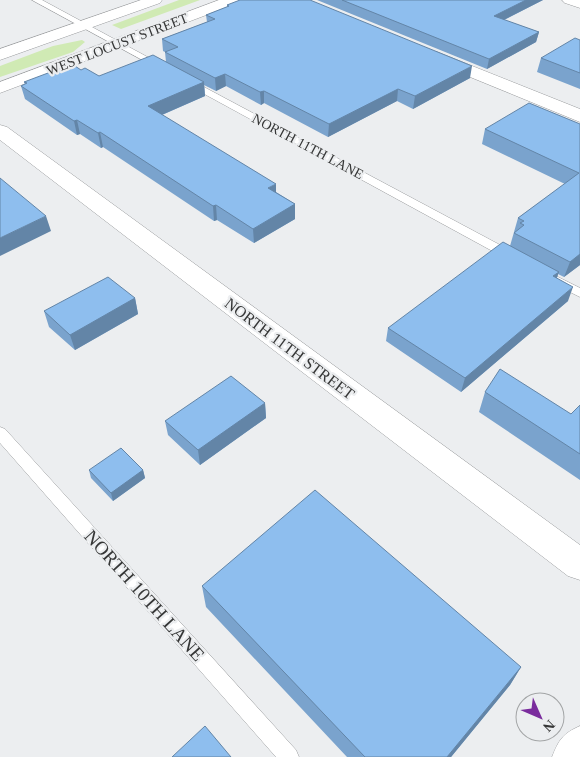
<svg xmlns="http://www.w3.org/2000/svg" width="580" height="757" viewBox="0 0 580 757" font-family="Georgia,serif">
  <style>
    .green { fill: #d0eab4 }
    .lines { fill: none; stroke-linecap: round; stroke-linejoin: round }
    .service-casing { stroke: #999b9d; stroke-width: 1 }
    .minor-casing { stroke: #999b9d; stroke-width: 1 }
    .secondary-casing { stroke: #999b9d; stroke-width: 1 }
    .service { fill: #fff; fill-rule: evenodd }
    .minor { fill: #fff; fill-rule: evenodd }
    .secondary { fill: #fff; fill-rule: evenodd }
    .wall { fill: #7aa3cd }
    .shaded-wall { fill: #6385a7 }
    .building { fill: #8ebeee; stroke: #6385a7 }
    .labels { text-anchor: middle; stroke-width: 4.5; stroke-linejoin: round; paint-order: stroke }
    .far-street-label { font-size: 14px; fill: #363737; stroke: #eceef0 }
    .street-label { font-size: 16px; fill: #363737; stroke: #eceef0 }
    .near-street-label { font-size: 19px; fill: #363737; stroke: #eceef0 }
  </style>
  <rect width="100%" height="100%" fill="#eceef0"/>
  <path class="green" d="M179 0H200L121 29 112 25Z
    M82 40 85 42 73 52 0 77V66L53 46Z"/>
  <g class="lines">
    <g class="service-casing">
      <path id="service" d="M32 0H42L166 67 159 69Z
        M189 79 515 253 517 256 515 259H507L186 84 185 82Z
        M556 276 580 288V297L552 283 550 280Z
        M0 427 5 429 296 750 299 757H276L0 443Z"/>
    </g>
    <g class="minor-casing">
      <path id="minor" d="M562 0H580V8L565 3Z
        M437 52 580 109V122L431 61 429 57 431 53Z
        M0 125 7 127 580 545V580L568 576 0 140Z
        M580 726V757H552C559 740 562 734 580 726Z"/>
    </g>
    <g class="secondary-casing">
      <path id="secondary" d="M141 0H162L160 3 0 60V49Z
        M219 0H240L238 3 0 93V82Z"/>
    </g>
    <use href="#service" class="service"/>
    <use href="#minor" class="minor"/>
    <use href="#secondary" class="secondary"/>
  </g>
  <path class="wall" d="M317 0H543L504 20 539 32 536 42 487 69Z
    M227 5 470 78 413 109 397 101 328 137 264 103 261 105 226 86 216 91 204 85 205 96 162 115 276 192 295 204V219L254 243 217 220 214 221 103 147 101 148 80 134 77 135 25 99 21 86 25 84 24 82 81 70 99 76 166 62 165 52 163 51 162 39 207 22 206 15 227 7Z
    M580 40V89L537 72 541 58Z
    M580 124V265L564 277 558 274 557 278 568 301 461 392 386 341 388 328 510 246 518 218 565 184 482 144 485 129Z
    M135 298 138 314 75 350 49 327 44 311Z
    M485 392 571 414 580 405V480L479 412Z
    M265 403 266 418 200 465 168 435 165 421Z
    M89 470H143L145 478 113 501 91 478Z
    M202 586 521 667 510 685 451 757H347L206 607Z"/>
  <path class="shaded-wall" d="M526 0H543L492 26 494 16Z
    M539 32 536 42 487 69 489 59Z
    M472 66 470 78 413 109 415 96Z
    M225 74 226 86 216 91 215 78Z
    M204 82 205 96 150 120 148 106Z
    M398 89 397 101 328 137 329 124Z
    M264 91V103L261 105 260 92Z
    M77 120 80 134 77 135 74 121Z
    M100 132 103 147 101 148 98 133Z
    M276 184V198L268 188Z
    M295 204V219L254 243 253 229Z
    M216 205 217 220 214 221 213 206Z
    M46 216 51 231 0 256V238Z
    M580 254V265L564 277 570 262Z
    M559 272 554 285 553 276Z
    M573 287 568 301 461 392 465 378Z
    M135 298 138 314 75 350 70 335Z
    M265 403 266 418 200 465 198 450Z
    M143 470 145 478 113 501 111 493Z
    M521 667 510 685 451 757H447Z"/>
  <path class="building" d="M240 0H310L472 66 415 96 398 89 329 124 264 91 260 92 225 74 215 78 165 52 178 47 162 39 215 19 206 15 229 6 227 5Z
    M342 0H526L494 16 539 32 489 59Z
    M575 38 580 40V73L541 58Z
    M153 55 204 82 148 106 276 184 268 188 295 204 253 229 216 205 213 206 100 132 98 133 77 120 74 121 21 86 27 83 24 82 72 64 81 70 85 68 99 76Z
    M529 103 580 124V254L570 262 514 233 524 225 520 223 524 221 518 218 579 173 485 129Z
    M0 178 46 216 0 238Z
    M503 242 559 272 553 276 573 287 465 378 388 328Z
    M108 277 135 298 70 335 44 311Z
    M500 369 571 414 580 405V454L485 392Z
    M231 376 265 403 198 450 165 421Z
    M121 448 143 470 111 493 89 470Z
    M315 490 521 667 447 757H365L202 586Z
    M205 726 231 757H172Z"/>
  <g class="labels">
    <g class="far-street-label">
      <text transform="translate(117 44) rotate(-21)" y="5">WEST LOCUST STREET</text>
      <text transform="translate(308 146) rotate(28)" y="5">NORTH 11TH LANE</text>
    </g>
    <g class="street-label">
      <text transform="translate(290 348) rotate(37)" y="6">NORTH 11TH STREET</text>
    </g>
    <g class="near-street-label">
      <text transform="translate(145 595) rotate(48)" y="7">NORTH 10TH LANE</text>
    </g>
  </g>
  <g transform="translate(540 717) rotate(135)"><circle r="24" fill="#eceef0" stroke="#a3a5a6"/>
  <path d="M0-4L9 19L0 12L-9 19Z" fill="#7a2c9d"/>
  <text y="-8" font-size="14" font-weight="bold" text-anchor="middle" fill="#363737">N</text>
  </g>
</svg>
